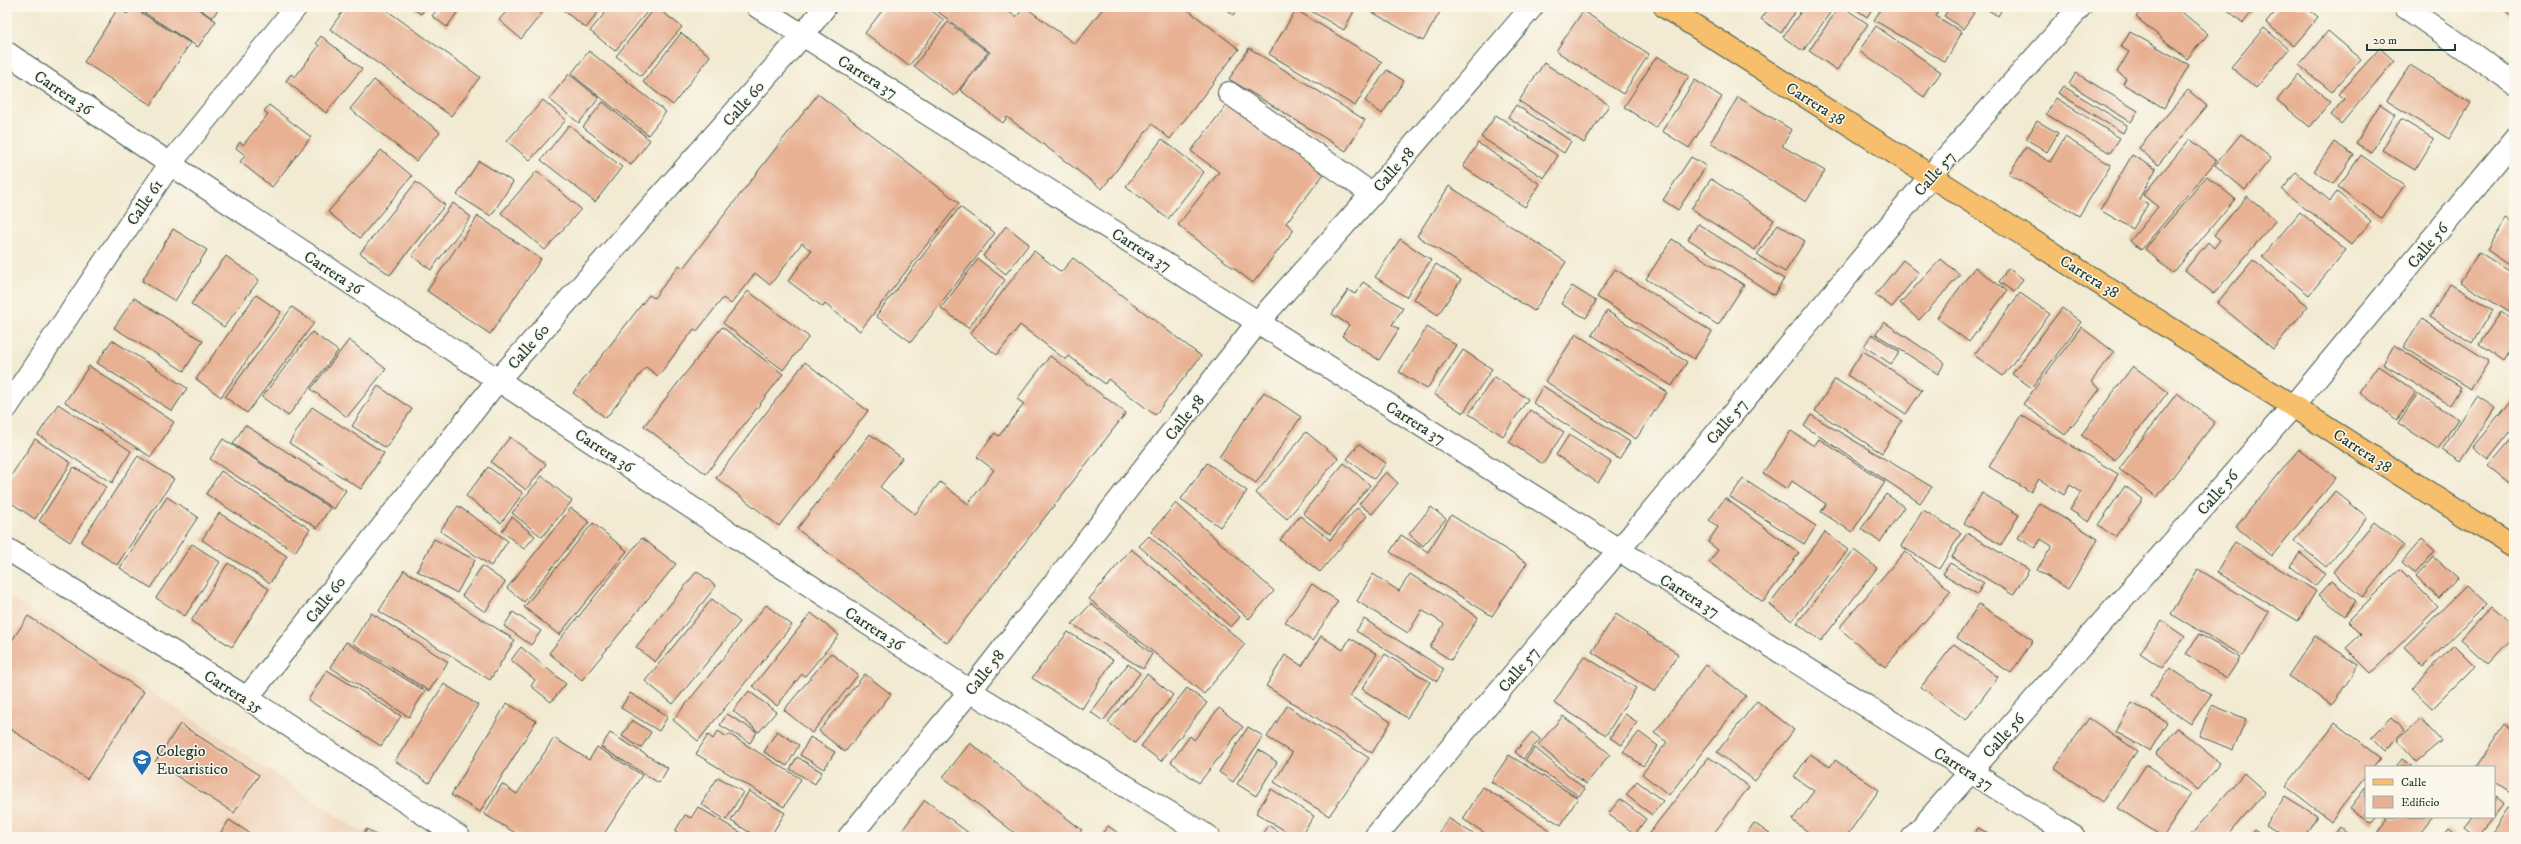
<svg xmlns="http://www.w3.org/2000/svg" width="2521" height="844" viewBox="0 0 2521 844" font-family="'IM FELL DW Pica',serif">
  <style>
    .built { fill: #f1d5bd }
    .building { fill: #e8b193 }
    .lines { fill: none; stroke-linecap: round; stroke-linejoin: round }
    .minor-casing { stroke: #3f574c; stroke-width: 24 }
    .major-casing { stroke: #3f574c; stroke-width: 24 }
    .minor { stroke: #fff; stroke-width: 22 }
    .major { stroke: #f7bf6c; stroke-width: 22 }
    .labels { text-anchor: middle; stroke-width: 3; stroke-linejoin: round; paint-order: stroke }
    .street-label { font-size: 16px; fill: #1f3d34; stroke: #fbf7ec }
    .poi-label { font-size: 16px; fill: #1f3d34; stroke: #fbf7ec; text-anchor: start }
  </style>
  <rect width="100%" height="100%" fill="#fbf7ec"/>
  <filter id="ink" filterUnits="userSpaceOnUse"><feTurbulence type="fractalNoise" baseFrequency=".025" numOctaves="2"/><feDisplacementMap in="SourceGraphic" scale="8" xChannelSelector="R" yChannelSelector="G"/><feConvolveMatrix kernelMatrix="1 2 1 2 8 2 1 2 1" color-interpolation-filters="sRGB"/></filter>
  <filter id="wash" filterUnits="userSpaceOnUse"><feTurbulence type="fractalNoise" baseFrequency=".012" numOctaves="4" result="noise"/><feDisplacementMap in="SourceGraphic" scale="16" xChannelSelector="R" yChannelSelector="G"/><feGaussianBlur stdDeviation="0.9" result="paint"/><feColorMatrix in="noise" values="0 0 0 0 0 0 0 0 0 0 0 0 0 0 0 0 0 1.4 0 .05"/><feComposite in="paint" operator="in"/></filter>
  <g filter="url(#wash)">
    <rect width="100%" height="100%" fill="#f2ead2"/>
    <path class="built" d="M7 596 185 714 368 837H7Z"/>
    <g id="blocks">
      <path class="building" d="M132 7 190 43 151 105 84 62 118 8 127 14Z
        M135 7H195L216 21 198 47Z
        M197 7H220L212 18Z
        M346 7H382L480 77 451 116 330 29Z
        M411 7H426L421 14Z
        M439 7H461L447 27 432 16Z
        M510 7H547L521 39 499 20Z
        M559 7H602L586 28Z
        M610 7H651L615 51 590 31Z
        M656 7 682 27 641 76 616 56Z
        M885 7H926L944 20 909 66 865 33Z
        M932 7H1013L1009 12 1016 17 1025 7 1075 44 1104 7H1184L1239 49 1170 139 1152 124 1102 189 1007 117 1003 123 960 90 990 52Z
        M1223 7H1240L1233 15Z
        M1304 7H1347L1354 11 1344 30Z
        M1363 7H1443L1423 41Z
        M1770 7H1798L1781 33 1761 19Z
        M1804 7H1834L1803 51 1783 37Z
        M1839 7H1843L1868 24 1837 70 1809 51Z
        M1853 7H1874L1867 17Z
        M1882 7H1941L1936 16 1962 32 1945 62 1874 20Z
        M1950 7H1966L1974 13 1963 29 1944 16Z
        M1983 7H2003L1998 16Z
        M2144 7H2176L2208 34 2187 59 2136 17Z
        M2224 7H2256L2243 23Z
        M2279 7H2306L2318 17 2294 46 2266 23Z
        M2500 7H2514V19Z
        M1296 10 1382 62 1355 106 1269 54Z
        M1583 11 1649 54 1623 94 1556 51Z
        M948 22 988 52 954 96 914 66Z
        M1876 26 1941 72 1924 97 1859 51Z
        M2264 28 2289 49 2256 88 2231 67Z
        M2328 31 2361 59 2332 92 2299 65Z
        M2130 32 2189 65 2164 108 2123 84 2126 78 2117 72 2129 52 2121 47Z
        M681 33 710 56 673 105 643 82Z
        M321 36 362 69 326 113 286 81 291 74 295 77 319 46 316 43Z
        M1249 48 1365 120 1346 151 1229 79Z
        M2380 48 2394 61 2341 124 2331 115 2344 99 2338 94Z
        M589 51 666 112 648 135 571 74Z
        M1657 56 1689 76 1656 128 1624 107Z
        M1544 63 1609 105 1584 143 1519 101Z
        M2410 65 2471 103 2449 139 2387 101Z
        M1387 70 1404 81 1382 114 1365 101Z
        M2076 73 2138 111 2131 122 2069 84Z
        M569 74 599 98 579 123 549 99Z
        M2298 75 2331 102 2310 127 2277 100Z
        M374 80 440 132 416 161 350 109Z
        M1695 80 1722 97 1689 148 1662 131Z
        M2063 86 2127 125 2123 133 2058 93Z
        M2188 90 2207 106 2158 165 2139 148Z
        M818 94 959 203 860 331 825 304 823 307 788 281 811 251 802 243 770 285 755 273 731 304 723 298 697 331 694 329 658 376 646 367 606 418 573 393 649 295 654 298 679 265 683 268Z
        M1738 97 1792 130 1782 146 1825 171 1806 202 1710 143Z
        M2056 98 2120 138 2110 153 2046 114Z
        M543 100 566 120 530 160 507 141Z
        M603 102 650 140 631 165 583 127Z
        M1228 103 1327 170 1286 223 1294 230 1253 283 1178 225 1219 172 1191 151Z
        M2380 104 2395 114 2371 153 2356 143Z
        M269 105 311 137 272 187 240 162 245 155 236 148 240 142 243 145 268 114 264 111Z
        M1516 105 1571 141 1564 153 1508 117Z
        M1496 115 1558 156 1544 178 1481 137Z
        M2401 119 2434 139 2415 170 2382 150Z
        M2037 121 2058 133 2047 152 2026 139Z
        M569 125 622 167 595 202 541 160Z
        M2241 134 2271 158 2245 190 2215 165Z
        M2065 137 2111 165 2079 216 2009 174 2026 147 2050 162Z
        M1162 139 1204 172 1168 219 1126 186Z
        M2190 139 2216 161 2141 250 2130 241 2158 207 2143 195Z
        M2334 142 2354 155 2334 184 2314 171Z
        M1478 143 1540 184 1525 207 1463 167Z
        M381 150 412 176 360 238 328 212Z
        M2132 155 2156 169 2139 199 2148 204 2133 229 2100 210Z
        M2361 155 2404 186 2381 218 2338 187Z
        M1691 157 1706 166 1678 210 1663 200Z
        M479 161 513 182 491 216 457 195Z
        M537 171 581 209 545 250 501 213Z
        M2296 172 2330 201 2337 192 2371 221 2351 245 2282 190Z
        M2207 176 2235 199 2173 273 2145 249Z
        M1711 179 1774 220 1755 250 1691 209Z
        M416 182 445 205 390 275 360 253Z
        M1449 186 1566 262 1534 311 1417 236Z
        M2247 196 2276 220 2214 294 2185 270 2208 242 2214 248 2220 240 2214 235Z
        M453 203 471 217 431 270 412 256Z
        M960 207 995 233 911 342 876 316Z
        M2300 212 2346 250 2309 295 2262 257Z
        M478 216 541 259 490 334 427 291Z
        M2507 218 2514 222V268L2487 250Z
        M1698 224 1784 279 1774 295 1688 239Z
        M1778 224 1805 241 1785 272 1757 255Z
        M1006 226 1029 244 1006 274 983 256Z
        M173 229 207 250 175 301 142 281Z
        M1400 239 1431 260 1406 297 1375 277Z
        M1672 239 1744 285 1718 325 1646 279Z
        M1034 251 1061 272 1073 258 1201 356 1155 415 1108 379 1105 384 1069 356 1066 360 1020 325 997 355 970 334Z
        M2479 252 2514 274V315L2460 282Z
        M226 256 259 280 224 327 191 304Z
        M978 259 1005 280 968 328 941 308Z
        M1941 259 1960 275 1919 320 1900 303Z
        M1903 260 1919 273 1892 307 1875 295Z
        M2253 260 2308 306 2273 349 2217 303Z
        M1436 264 1461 280 1438 315 1414 299Z
        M1975 267 2007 291 1969 342 1937 318Z
        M2008 268 2023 279 2014 292 1999 282Z
        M1615 269 1712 332 1694 359 1597 297Z
        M1363 282 1403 308 1392 325 1399 329 1379 360 1342 336 1349 325 1332 314 1348 290 1355 294Z
        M2450 284 2493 310 2472 343 2430 317Z
        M1572 286 1596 301 1586 318 1561 304Z
        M748 291 809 337 783 370 723 323Z
        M2020 293 2050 314 2003 376 1974 355Z
        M256 295 281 312 221 397 196 379Z
        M134 298 203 341 184 371 114 328Z
        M292 307 314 323 247 413 225 397Z
        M2062 308 2081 322 2032 388 2012 374Z
        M1607 311 1687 362 1672 386 1592 335Z
        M2501 312 2514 321V344L2503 361 2479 344Z
        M2422 319 2489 361 2471 389 2404 347Z
        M1884 322 1945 363 1938 374 1876 334Z
        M722 327 783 374 706 474 644 426Z
        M1427 327 1456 345 1427 389 1399 372Z
        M2081 327 2114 352 2091 382 2100 389 2065 435 2023 404Z
        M312 332 338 351 288 416 262 397Z
        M1576 334 1667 392 1636 439 1545 381Z
        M1872 334 1900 352 1891 364 1864 346Z
        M112 340 187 388 172 411 97 363Z
        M349 340 386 369 347 417 311 389Z
        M2394 345 2461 387 2450 405 2383 364Z
        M1463 350 1492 369 1463 413 1434 394Z
        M1863 351 1922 390 1906 414 1847 375Z
        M1050 356 1126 413 947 643 797 529 870 434 902 458 880 487 915 514 940 482 968 504 994 470 977 457 995 433 999 436 1024 404 1017 399Z
        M805 362 868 411 779 526 716 478Z
        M2378 365 2416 392 2397 420 2359 392Z
        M89 366 174 422 151 457 65 402Z
        M2133 366 2168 392 2115 460 2081 435Z
        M1494 377 1528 399 1503 436 1469 414Z
        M1835 379 1902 421 1882 453 1815 411Z
        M378 386 412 409 386 448 352 426Z
        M1543 386 1630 442 1619 459 1533 403Z
        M1264 392 1301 417 1256 483 1219 457Z
        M2177 393 2215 422 2157 497 2119 469Z
        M2418 393 2458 419 2438 449 2398 423Z
        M2477 396 2495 408 2460 462 2442 450Z
        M2514 396V426L2488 459 2473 447Z
        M58 404 131 451 112 483 38 435Z
        M312 407 384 453 361 489 289 443Z
        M1530 410 1564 432 1543 464 1509 442Z
        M1811 415 1932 487 1920 503 1804 426Z
        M2021 415 2118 474 2089 522 2070 510 2081 492 2070 485 2064 495 2039 479 2031 492 1989 467Z
        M245 425 346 490 334 509 233 444Z
        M1791 431 1814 446 1819 439 1885 482 1852 532 1821 512 1826 504 1792 481 1787 489 1763 473Z
        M1306 432 1338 458 1287 519 1256 493Z
        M1569 435 1611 462 1598 483 1556 455Z
        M2514 435V487L2488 466Z
        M510 437 546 464 526 490 491 462Z
        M35 439 71 463 35 519 7 500V482Z
        M223 439 330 508 317 528 210 459Z
        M1359 444 1386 463 1374 479 1347 459Z
        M2299 449 2336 478 2272 556 2236 527Z
        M138 456 174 479 117 565 81 542Z
        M1207 463 1247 491 1220 527 1181 499Z
        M1344 463 1370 485 1330 534 1303 513Z
        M74 467 106 487 70 542 39 521Z
        M488 467 523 493 501 523 466 496Z
        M221 471 310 529 295 552 206 494Z
        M1386 472 1398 483 1372 514 1359 504Z
        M542 476 572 501 542 537 512 513Z
        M1743 479 1816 526 1804 544 1730 497Z
        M2125 486 2143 499 2115 537 2098 525Z
        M2335 491 2367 517 2326 567 2294 541Z
        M1982 493 2019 515 2001 545 1964 523Z
        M1886 494 1904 507 1880 542 1861 529Z
        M167 497 198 517 151 588 120 568Z
        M1725 498 1799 553 1763 602 1709 562 1718 550 1708 542 1718 527 1709 520Z
        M1176 503 1274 591 1249 619 1151 532Z
        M2039 503 2098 539 2068 589 2037 570 2052 546 2041 539 2035 548 2018 538Z
        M458 506 508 541 491 566 440 531Z
        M1431 507 1446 519 1423 546 1409 534Z
        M571 508 589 522 524 602 507 588Z
        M1357 508 1367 516 1320 572 1280 540 1300 516 1330 540Z
        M1923 510 1961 533 1939 569 1901 546Z
        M219 513 287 556 270 583 202 540Z
        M1451 515 1527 563 1492 616 1390 552 1401 535 1428 552Z
        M512 517 535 536 524 549 502 531Z
        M2374 522 2404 546 2363 597 2333 572Z
        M593 523 627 551 559 635 524 607Z
        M1825 532 1848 550 1792 621 1769 604Z
        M1967 533 2029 570 2013 595 1952 557Z
        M1149 536 1240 617 1231 627 1139 546Z
        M642 538 676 564 582 680 549 653Z
        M434 539 475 560 457 593 417 571Z
        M2422 539 2435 551 2415 574 2402 562Z
        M2235 542 2316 591 2298 621 2217 572Z
        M192 544 220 562 185 616 156 598Z
        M1131 549 1245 644 1204 694 1089 599Z
        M1854 550 1877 568 1821 641 1797 623Z
        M1905 551 1951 591 1885 667 1839 628Z
        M2300 553 2325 574 2315 586 2290 566Z
        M2434 557 2458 578 2439 598 2416 577Z
        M228 563 269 589 232 647 191 621Z
        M1950 563 1984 583 1977 594 1943 574Z
        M482 566 505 582 485 612 462 596Z
        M2198 569 2269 612 2243 656 2171 614Z
        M2400 569 2438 607 2371 673 2346 648 2361 634 2348 621Z
        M404 570 515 640 490 680 379 611Z
        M697 571 716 586 655 662 636 647Z
        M1373 574 1399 591 1410 574 1478 617 1451 660 1430 647 1444 624 1422 610 1408 633 1357 601Z
        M2332 581 2356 601 2345 616 2319 595Z
        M1312 584 1338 601 1312 641 1285 622Z
        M2467 585 2487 604 2424 666 2404 647Z
        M712 599 740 622 673 704 645 681Z
        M1091 604 1152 654 1143 669 1072 624Z
        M1979 604 2033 640 2011 673 1957 638Z
        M766 605 792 625 698 741 673 720Z
        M2492 606 2514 626V636L2488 664 2461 640Z
        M513 612 541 631 531 645 504 626Z
        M371 613 448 662 429 691 352 643Z
        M811 613 839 635 805 676 802 674 777 706 753 686Z
        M1616 614 1678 654 1655 692 1592 652Z
        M28 616 144 692 87 779 7 727V648Z
        M1364 619 1444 669 1437 681 1356 631Z
        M2162 621 2185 637 2162 668 2140 653Z
        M1068 632 1113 660 1082 709 1032 678Z
        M2199 634 2240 658 2227 678 2186 654Z
        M1321 636 1343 650 1350 638 1377 654 1350 696 1391 722 1372 753 1266 686 1285 655 1302 666Z
        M2315 636 2359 665 2332 705 2288 676Z
        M346 642 425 691 409 717 330 667Z
        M1954 644 1998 677 1966 720 1921 687Z
        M2454 645 2475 666 2432 709 2411 689Z
        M521 647 566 684 551 702 531 686 535 680 511 660Z
        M831 653 858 675 812 733 784 710Z
        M1385 654 1430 682 1407 718 1362 689Z
        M1584 656 1636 688 1606 735 1554 703Z
        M1128 664 1140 673 1103 721 1091 712Z
        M1706 665 1746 696 1669 795 1642 774 1667 742 1654 733Z
        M2170 668 2211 695 2191 724 2150 696Z
        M327 670 401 716 381 746 308 700Z
        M865 674 891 694 845 752 819 731Z
        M1147 674 1173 695 1135 743 1108 722Z
        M444 684 478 705 429 783 395 761Z
        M1187 688 1207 703 1161 761 1141 746Z
        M749 691 776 712 759 732 733 711Z
        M630 693 668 716 659 731 621 708Z
        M1757 701 1794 730 1755 781 1717 752Z
        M507 703 536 721 480 812 451 795Z
        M2132 703 2167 722 2150 751 2116 732Z
        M2212 705 2246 719 2233 750 2199 736Z
        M1287 706 1369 758 1329 816 1274 782 1292 753 1267 737Z
        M1219 708 1243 727 1199 783 1171 762 1190 736 1194 740Z
        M727 714 757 732 750 743 720 725Z
        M1625 714 1637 722 1622 745 1610 738Z
        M1563 716 1610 754 1586 784 1538 745Z
        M2392 717 2405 730 2384 751 2371 738Z
        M2089 718 2137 751 2102 802 2054 768Z
        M2421 719 2441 741 2416 762 2397 740Z
        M632 720 651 732 641 748 622 736Z
        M2335 723 2380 758 2373 767H2366V776L2331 821 2286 786Z
        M180 724 259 775 234 813 155 762Z
        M2505 724 2514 730V795L2494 782V767H2476Z
        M1248 727 1263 736 1233 782 1219 772Z
        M2177 728 2220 763 2198 790 2156 754Z
        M718 731 727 737 729 734 801 779 784 807 696 754 708 735 713 739Z
        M777 731 799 745 787 766 764 752Z
        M1532 732 1540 739 1523 759 1515 752Z
        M1639 732 1658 746 1643 766 1623 752Z
        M610 733 668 768 659 783 601 747Z
        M810 737 835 752 824 769 800 755Z
        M554 738 589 760 597 747 642 775 602 837H522L484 814 502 784 517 794Z
        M970 743 1082 830 1076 837H1020L943 777Z
        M1535 748 1585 789 1579 796 1525 760Z
        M1259 750 1277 762 1256 796 1237 784Z
        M1810 754 1830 767 1835 760 1879 790 1846 837H1815L1792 820 1814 791 1794 777Z
        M1509 755 1578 798 1561 825 1491 782Z
        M797 757 822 772 815 784 790 769Z
        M1709 757 1749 787 1711 837H1654L1649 833Z
        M2402 759 2413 767H2396Z
        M2146 765 2191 794 2163 837 2118 808Z
        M2244 773 2265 792 2226 837H2189Z
        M718 777 743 792 726 820 701 804Z
        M1637 781 1663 801 1652 815 1626 795Z
        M1483 787 1550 830 1545 837H1491L1463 819Z
        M2366 787V817H2378L2372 824 2350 808Z
        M1271 789 1314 816 1300 837H1295L1256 813Z
        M749 791 785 813 770 837H757L731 821Z
        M2285 796 2317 816 2304 837H2285L2266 825Z
        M2494 797 2504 805 2478 837 2465 827 2473 817H2494Z
        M1620 799 1646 819 1635 834 1608 814Z
        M925 800 974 837H897Z
        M698 807 748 837H686L675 831 685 815 691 818Z
        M2509 808 2514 811V837H2490Z
        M2385 817H2433L2417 837H2374L2388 819Z
        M1448 818 1478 837H1436Z
        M229 820 256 837H218Z
        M1754 823 1774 837H1744Z
        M1268 825 1286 837H1260Z
        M1108 826 1118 833 1115 837H1099Z
        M2339 826 2353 837H2331Z
        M1978 828 1996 837H1973Z
        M2448 828 2460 837H2441Z
        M367 829 379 837H362Z
        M2254 829 2266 837H2248Z"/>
    </g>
  </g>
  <g filter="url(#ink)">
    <use href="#blocks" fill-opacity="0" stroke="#3f574c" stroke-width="1"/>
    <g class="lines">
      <g class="minor-casing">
        <path id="minor" d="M758 7 2074 837
          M2405 7 2514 83
          M7 53 170 164 970 691 1209 837
          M1229 93 1372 194
          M7 407 170 164 296 7
          M7 549 247 698 459 837
          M247 698 498 380 803 35 825 7
          M849 837 970 691 1258 322 1372 194 1532 7
          M1375 837 1630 537 1944 160 2080 7
          M1913 837 2293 406 2514 140"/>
      </g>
      <g class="major-casing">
        <path id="major" d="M1665 7 2514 547"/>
      </g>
      <use href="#minor" class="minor"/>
      <use href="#major" class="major"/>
    </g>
  </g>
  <defs>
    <g id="school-pin" transform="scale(1)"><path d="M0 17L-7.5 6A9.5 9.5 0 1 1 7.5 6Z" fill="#1f6fb2" stroke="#fbf7ec"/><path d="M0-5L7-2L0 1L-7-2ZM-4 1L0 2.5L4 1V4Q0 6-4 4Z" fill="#fff"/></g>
  </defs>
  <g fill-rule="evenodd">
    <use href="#school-pin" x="142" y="759"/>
  </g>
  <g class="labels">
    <g class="street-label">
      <text transform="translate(868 76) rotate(32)" y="6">Carrera 37</text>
      <text transform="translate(64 92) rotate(34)" y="6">Carrera 36</text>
      <text transform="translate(743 103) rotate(-49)" y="6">Calle 60</text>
      <text transform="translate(1816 103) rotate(32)" y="6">Carrera 38</text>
      <text transform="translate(1393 169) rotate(-49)" y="6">Calle 58</text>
      <text transform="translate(1934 173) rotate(-49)" y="6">Calle 57</text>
      <text transform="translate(144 202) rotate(-56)" y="6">Calle 61</text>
      <text transform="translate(2427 245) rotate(-50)" y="6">Calle 56</text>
      <text transform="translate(1142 249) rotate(32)" y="6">Carrera 37</text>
      <text transform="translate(334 272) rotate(33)" y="6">Carrera 36</text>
      <text transform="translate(2090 276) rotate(32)" y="6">Carrera 38</text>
      <text transform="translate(528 346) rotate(-49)" y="6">Calle 60</text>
      <text transform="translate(1184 417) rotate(-52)" y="6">Calle 58</text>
      <text transform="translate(1726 421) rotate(-50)" y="6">Calle 57</text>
      <text transform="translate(1416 422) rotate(32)" y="6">Carrera 37</text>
      <text transform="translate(605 450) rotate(33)" y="6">Carrera 36</text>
      <text transform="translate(2363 450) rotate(33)" y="6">Carrera 38</text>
      <text transform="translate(2217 492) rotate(-49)" y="6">Calle 56</text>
      <text transform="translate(1690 595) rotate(32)" y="6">Carrera 37</text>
      <text transform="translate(325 599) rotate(-52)" y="6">Calle 60</text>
      <text transform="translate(875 628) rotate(33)" y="6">Carrera 36</text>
      <text transform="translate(1518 669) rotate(-50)" y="6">Calle 57</text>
      <text transform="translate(984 672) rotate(-52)" y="6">Calle 58</text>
      <text transform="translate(234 691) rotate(32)" y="6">Carrera 35</text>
      <text transform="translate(2003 735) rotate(-48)" y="6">Calle 56</text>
      <text transform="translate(1964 768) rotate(32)" y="6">Carrera 37</text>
    </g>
    <g class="poi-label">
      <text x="156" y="756">Colegio<tspan x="156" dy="18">Eucaristico</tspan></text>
    </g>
  </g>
  <rect width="2521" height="844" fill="none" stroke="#fbf7ec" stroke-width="24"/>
  <rect x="2365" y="766" width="130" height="52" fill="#fbf7ec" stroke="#a3ada2"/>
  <rect x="2373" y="779" width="20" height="6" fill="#f7bf6c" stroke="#a3ada2"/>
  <text x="2401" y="786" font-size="12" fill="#1f3d34">Calle</text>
  <rect x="2373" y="796" width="20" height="12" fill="#e8b193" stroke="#a3ada2"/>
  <text x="2401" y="806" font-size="12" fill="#1f3d34">Edificio</text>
  <path d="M2367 44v6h88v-6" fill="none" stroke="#1f3d34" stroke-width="2"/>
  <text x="2373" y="44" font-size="12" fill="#1f3d34" stroke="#fbf7ec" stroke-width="3" paint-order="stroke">20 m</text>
</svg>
